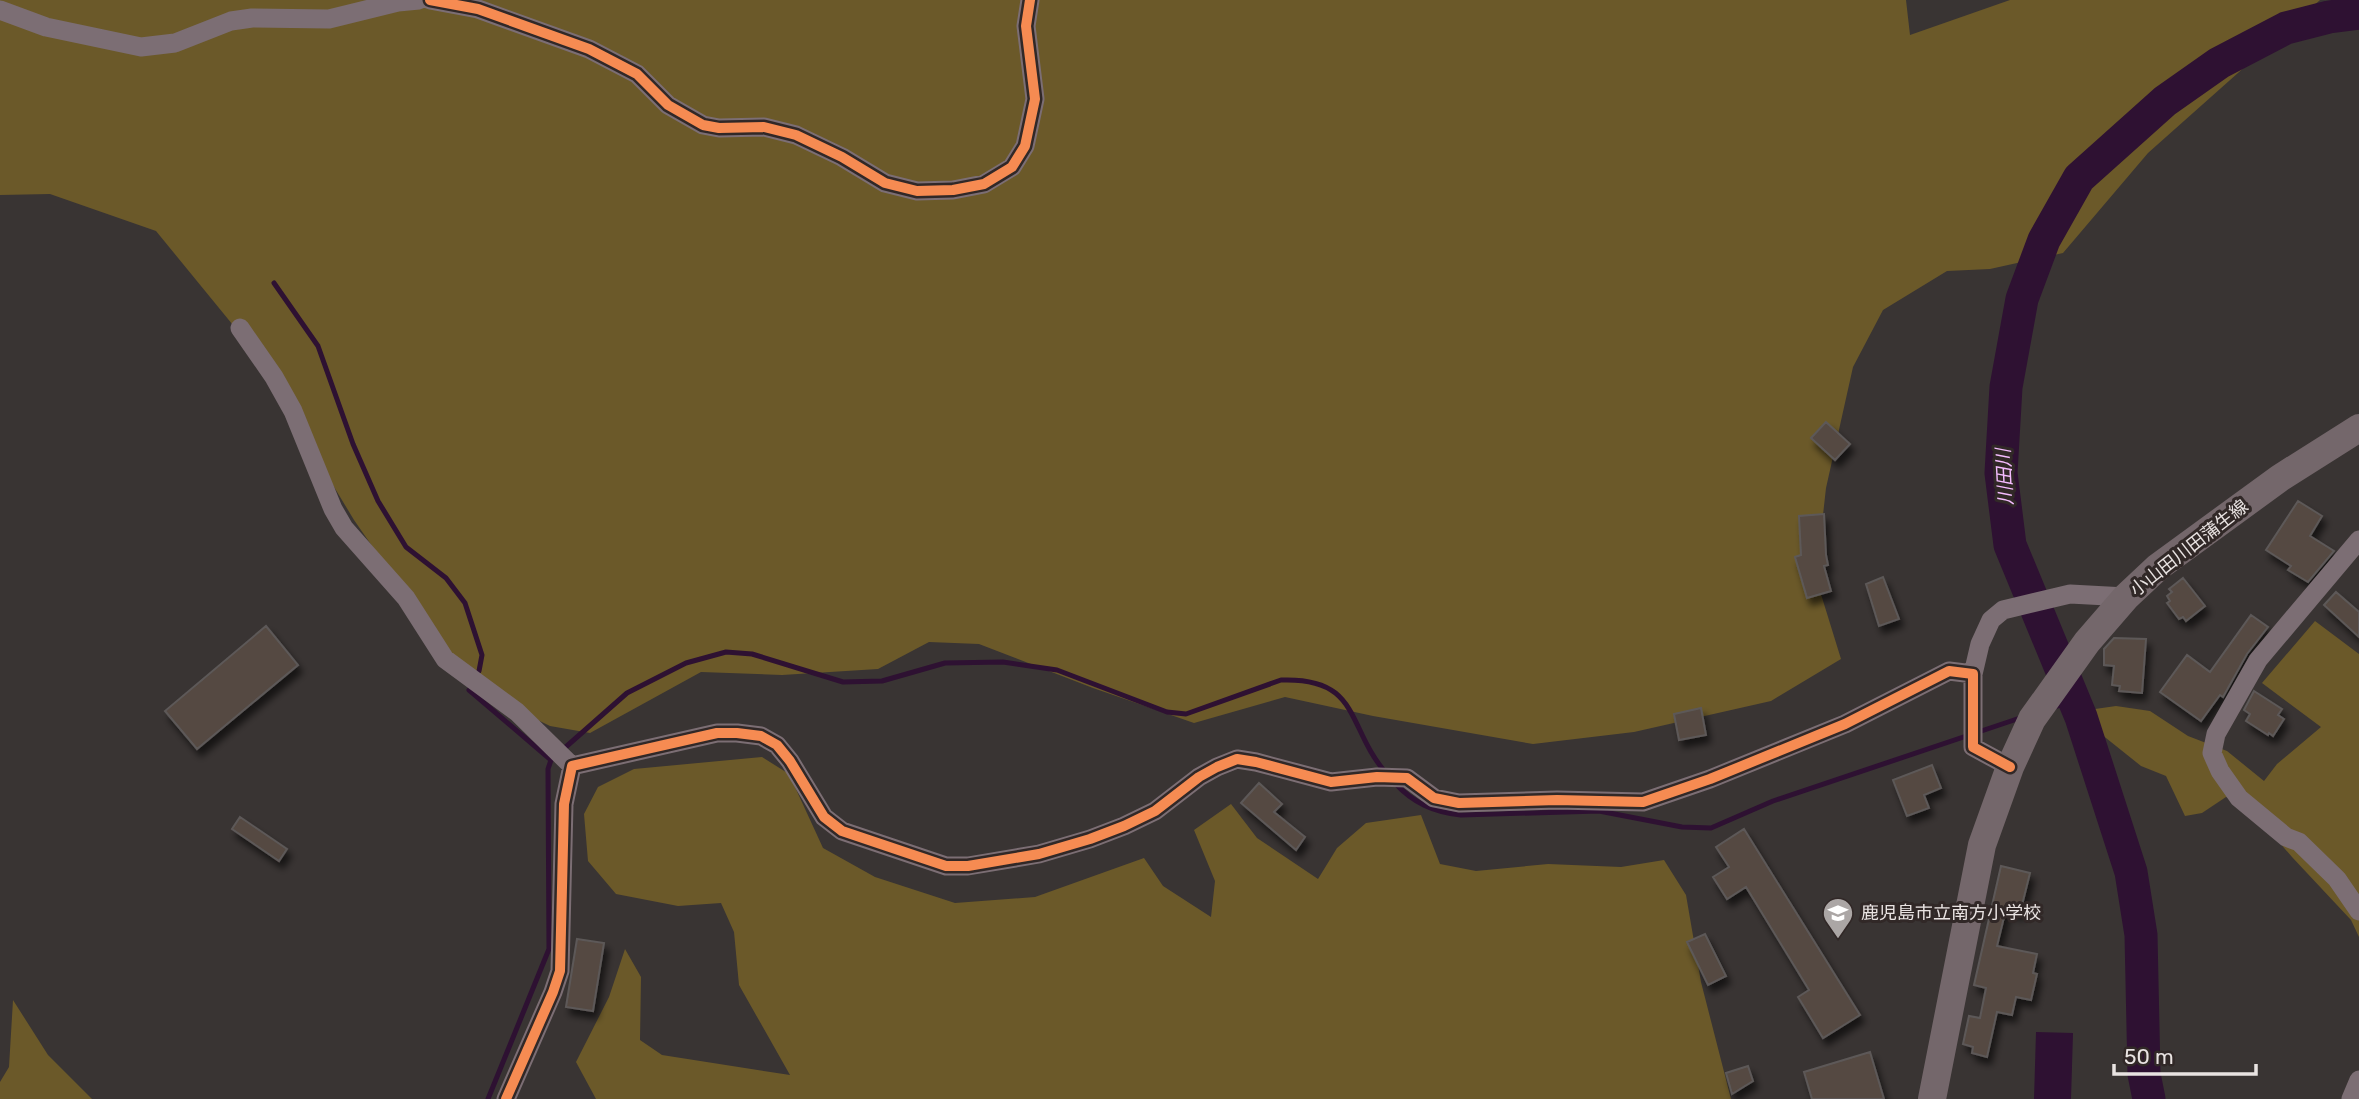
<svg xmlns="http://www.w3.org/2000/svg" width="2359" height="1099" viewBox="0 0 2359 1099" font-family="Rubik,'Noto Sans JP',sans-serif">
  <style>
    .forest { fill: #6b5929 }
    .water { fill: #2e1132 }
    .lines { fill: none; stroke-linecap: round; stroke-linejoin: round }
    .stream { stroke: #2e1132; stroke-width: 5 }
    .river { stroke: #2e1132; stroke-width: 33 }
    .building { fill: #544942; stroke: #5d5958; stroke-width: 2; filter: url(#shadow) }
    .street { stroke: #7c6e74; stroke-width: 19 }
    .secondary { stroke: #74676b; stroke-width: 28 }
    .cycleway-casing { stroke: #312827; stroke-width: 15 }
    .cycleway { stroke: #f68b52; stroke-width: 10 }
    .labels { text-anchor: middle; stroke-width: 6; stroke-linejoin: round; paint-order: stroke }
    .street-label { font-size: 18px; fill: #e9e3e2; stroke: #312827 }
    .poi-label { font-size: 18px; fill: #e9e3e2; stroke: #312827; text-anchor: start }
    .water-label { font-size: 19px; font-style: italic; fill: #f4bbfe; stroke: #312827 }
  </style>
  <defs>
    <filter id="shadow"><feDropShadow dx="4" dy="7" stdDeviation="3.5" flood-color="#0009"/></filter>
  </defs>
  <rect width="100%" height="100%" fill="#393433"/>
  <path class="forest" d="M0 0H1906L1910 35 2010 0H2320L2148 153 2063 253 1990 269 1947 271 1883 310 1853 367 1826 488 1816 578 1841 659 1771 701 1634 732 1533 744 1373 716 1285 697 1194 723 1093 688 979 644 929 642 878 669 782 675 701 672 590 733 550 726 470 687 354 520 246 341 156 231 50 194 0 195Z
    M2315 621 2359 654V937L2351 920 2292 857 2247 805 2226 797 2202 813 2185 816 2166 776 2141 766 2096 730 2095 709 2116 706 2150 711 2188 736 2227 751 2264 781 2277 764 2321 727 2262 683Z
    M762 757 789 774 823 848 875 877 955 903 1035 897 1144 858 1163 886 1211 917 1215 881 1194 830 1231 804 1257 838 1318 879 1337 848 1366 823 1421 815 1440 864 1476 871 1548 864 1621 867 1664 860 1686 895 1701 982 1731 1099H596L576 1062 609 997 625 949 641 977 640 1040 662 1055 790 1075 739 985 734 932 721 903 678 906 616 894 588 861 584 814 598 787 634 769Z
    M13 1000 48 1055 92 1099H0V1082L9 1067Z"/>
  <path class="water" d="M2036 1032 2073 1033 2071 1099H2034Z"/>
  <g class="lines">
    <path class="stream" d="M274 283 318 346 353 444 378 501 406 547 446 578 465 603 482 655 479 671
      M469 690 551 760 627 693 686 663 726 652 752 654 843 682 882 681 945 663 1003 662 1057 670 1167 712 1186 714 1281 680C1361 677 1346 727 1386 773
      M2052 708 2074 700
      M1395 783C1413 803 1434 812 1461 815L1599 811 1682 827 1711 828 1773 801 2023 717
      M488 1099 549 949 548 769 551 760"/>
    <path class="river" d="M2149 1099 2144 1074 2141 935 2131 872 2081 717 2010 545 2001 473 2006 387 2022 299 2044 240 2079 178 2165 101 2219 63 2286 28 2329 17 2359 13"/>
  </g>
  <path class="building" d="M1826 422 1850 444 1835 460 1811 438Z
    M2298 501 2322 516 2310 536 2334 551 2308 582 2288 570 2291 566 2266 550Z
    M1824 514 1826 555 1828 565 1824 566 1831 591 1807 598 1795 557 1801 555 1799 516Z
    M1883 577 1899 619 1879 626 1866 584Z
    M2183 578 2205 606 2186 621 2183 617 2179 619 2167 603 2170 601 2167 596 2172 592 2169 589Z
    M2336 592 2359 612V637L2324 605Z
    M2251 615 2268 627 2247 654 2223 697 2220 695 2201 721 2160 692 2187 655 2210 672Z
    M266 626 298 665 197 749 165 711Z
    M2114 638 2146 639 2142 693 2119 691 2120 686 2112 685 2114 666 2104 665V649Z
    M2254 691 2282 709 2278 715 2284 719 2273 736 2269 733 2268 735 2246 721 2250 714 2244 710Z
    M1701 708 1706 735 1679 740 1674 714Z
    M1932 765 1941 788 1924 795 1929 808 1907 816 1893 780Z
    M1259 783 1282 804 1274 812 1305 837 1296 850 1241 803Z
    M240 817 287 849 279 861 232 829Z
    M1744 829 1860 1015 1823 1038 1798 997 1809 990 1746 887 1727 899 1713 877 1729 867 1716 847Z
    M2001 866 2030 873 2020 913 2006 909 1997 946 2037 954 2033 973 2037 974 2031 1000 2016 997 2012 1015 1997 1012 1987 1057 1972 1053 1973 1047 1963 1044 1969 1016 1980 1018 1986 988 1974 985Z
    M1705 934 1726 976 1708 985 1687 942Z
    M577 939 604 943 593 1011 566 1007Z
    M1870 1052 1884 1099H1812L1804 1072Z
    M1748 1066 1753 1081 1732 1094 1726 1073Z"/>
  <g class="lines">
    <path class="street" d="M430 0 478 9 589 49 637 74 668 105 703 125 719 128 764 127 796 135 842 157 885 183 917 191 953 190 984 184 1012 167 1025 146 1035 99 1026 26 1030 0
      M0 10 46 27 141 47 175 43 231 21 252 18 329 19 398 2 419 0
      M240 328 274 377 293 411 333 509 344 528 406 598 445 659 517 712 572 766
      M2359 540 2258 660 2216 734 2212 753 2220 771 2239 798 2286 837 2299 842 2337 879 2359 911
      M1973 674 1980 644 1991 620 2003 610 2070 594 2126 597
      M506 1099 553 992 560 971 564 804 572 766 717 733H737L761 736 777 745 790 761 824 817 842 831 946 866H968L1039 854 1090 839 1124 826 1155 811 1199 777 1217 767 1237 759 1256 762 1331 782 1377 777 1407 778 1434 798 1459 803 1557 800 1643 802 1710 779 1845 724 1949 671 1973 674V747L2010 767
      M2351 1099 2359 1080"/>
    <path class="secondary" d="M1932 1099 1982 845 2010 767 2032 719 2087 642 2126 597 2158 567 2280 478 2359 428"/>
    <g class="cycleway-casing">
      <path id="cycleway" d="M430 0 478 9 589 49 637 74 668 105 703 125 719 128 764 127 796 135 842 157 885 183 917 191 953 190 984 184 1012 167 1025 146 1035 99 1026 26 1030 0
        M506 1099 553 992 560 971 564 804 572 766 717 733H737L761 736 777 745 790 761 824 817 842 831 946 866H968L1039 854 1090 839 1124 826 1155 811 1199 777 1217 767 1237 759 1256 762 1331 782 1377 777 1407 778 1434 798 1459 803 1557 800 1643 802 1710 779 1845 724 1949 671 1973 674V747L2010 767"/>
    </g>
    <use href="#cycleway" class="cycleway"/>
  </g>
  <defs>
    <g id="school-pin" transform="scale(1.575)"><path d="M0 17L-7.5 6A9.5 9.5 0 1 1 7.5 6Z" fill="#aba6a5" stroke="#312827"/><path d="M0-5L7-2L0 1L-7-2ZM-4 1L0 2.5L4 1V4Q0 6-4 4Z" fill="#fff"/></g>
  </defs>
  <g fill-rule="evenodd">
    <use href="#school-pin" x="1838" y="913"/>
  </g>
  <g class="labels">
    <g class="street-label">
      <text transform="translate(2189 548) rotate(-38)" y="6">小山田川田蒲生線</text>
    </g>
    <g class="poi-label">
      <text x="1861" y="919">鹿児島市立南方小学校</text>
    </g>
    <g class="water-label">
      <text transform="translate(2004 477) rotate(-93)" y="7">川田川</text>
    </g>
  </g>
  <path d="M2114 1064v10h142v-10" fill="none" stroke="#e9e3e2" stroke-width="3.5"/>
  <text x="2124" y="1064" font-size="21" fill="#e9e3e2" stroke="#312827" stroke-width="5" paint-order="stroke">50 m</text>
</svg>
